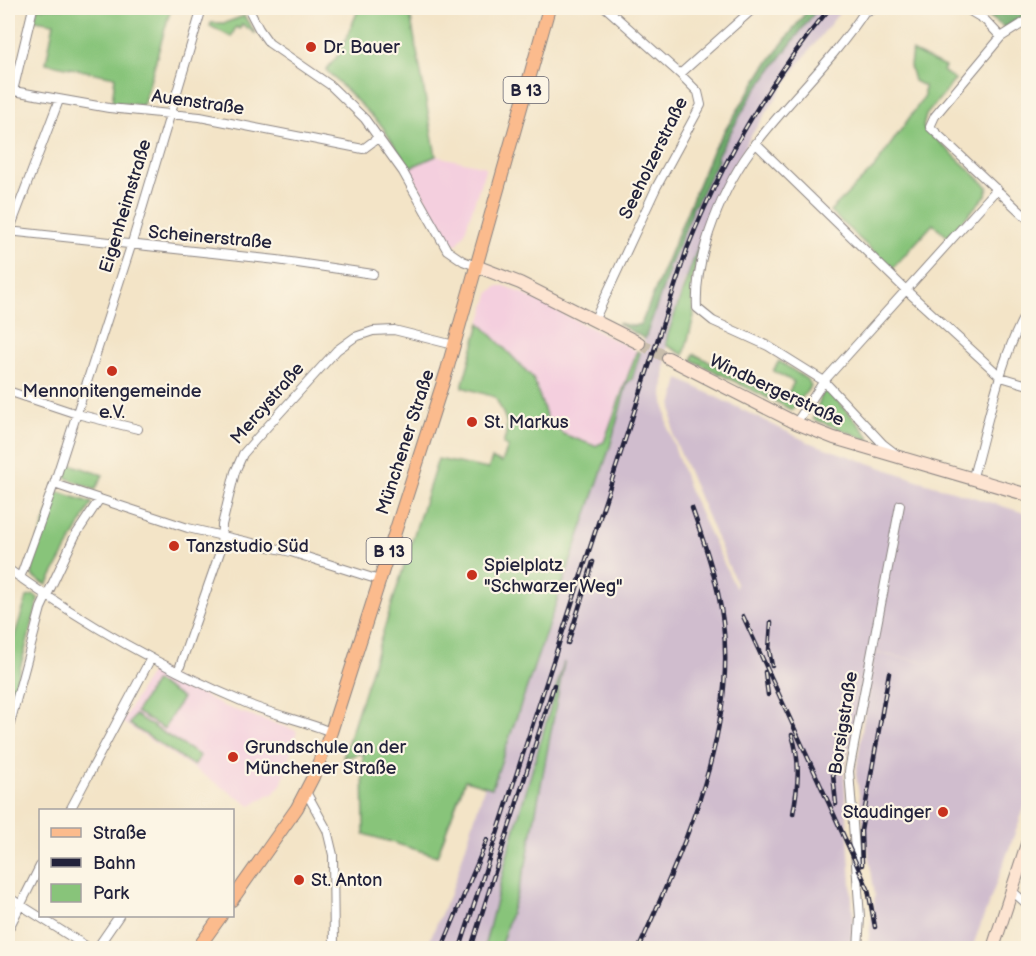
<svg xmlns="http://www.w3.org/2000/svg" width="1036" height="956" viewBox="0 0 1036 956" font-family="'Balsamiq Sans',sans-serif">
  <style>
    .built { fill: #f4cfde }
    .industrial { fill: #d0bdce }
    .green { fill: #88c47a; stroke: #55735a; stroke-width: 1.5 }
    .forest { fill: #6eaa6a; stroke: #486652; stroke-width: 1.5 }
    .lines { fill: none; stroke-linecap: round; stroke-linejoin: round }
    .secondary-tunnel { stroke: #c9bdab; stroke-width: 12; stroke-dasharray: 12 6; stroke-linecap: butt }
    .street-casing { stroke: #8a8381; stroke-width: 10 }
    .secondary-casing { stroke: #8a8381; stroke-width: 14 }
    .primary-casing { stroke: #8a8381; stroke-width: 14 }
    .street { stroke: #fff; stroke-width: 8 }
    .secondary { stroke: #fde4d1; stroke-width: 12 }
    .primary { stroke: #fbbb8d; stroke-width: 12 }
    .rail-casing { stroke: #22223b; stroke-width: 4.5 }
    .rail { stroke: #fcf5e5; stroke-width: 2; stroke-dasharray: 7; stroke-linecap: butt }
    .poi-dot { fill: #c8321e; stroke: #fcf5e5; stroke-width: 2 }
    .labels { text-anchor: middle; stroke-width: 4.5; stroke-linejoin: round; paint-order: stroke }
    .shield { fill: #fcf5e5; stroke: #63616e; stroke-width: 1.5 }
    .shield-label { font-size: 16px; font-weight: bold; fill: #22223b }
    .poi-label { font-size: 18px; fill: #22223b; stroke: #fcf5e5; text-anchor: start }
    .street-label { font-size: 18px; fill: #22223b; stroke: #fcf5e5 }
  </style>
  <rect width="100%" height="100%" fill="#fcf5e5"/>
  <filter id="ink" filterUnits="userSpaceOnUse"><feTurbulence type="fractalNoise" baseFrequency=".0167" numOctaves="2"/><feDisplacementMap in="SourceGraphic" scale="12" xChannelSelector="R" yChannelSelector="G"/><feConvolveMatrix kernelMatrix="1 2 1 2 8 2 1 2 1" color-interpolation-filters="sRGB"/></filter>
  <filter id="wash" filterUnits="userSpaceOnUse"><feTurbulence type="fractalNoise" baseFrequency=".008" numOctaves="4" result="noise"/><feDisplacementMap in="SourceGraphic" scale="24" xChannelSelector="R" yChannelSelector="G"/><feGaussianBlur stdDeviation="1.35" result="paint"/><feColorMatrix in="noise" values="0 0 0 0 0 0 0 0 0 0 0 0 0 0 0 0 0 1.4 0 .05"/><feComposite in="paint" operator="in"/></filter>
  <g filter="url(#wash)">
    <rect width="100%" height="100%" fill="#f3e4c7"/>
    <path class="built" d="M436 156 486 167 464 234 457 245 445 237 409 168Z
      M498 286H505L521 293 637 351 604 442 596 446 563 434 547 418 533 378 480 323 490 292Z
      M157 669 223 706 297 731 282 783 273 794 268 795 251 806 122 722 151 671Z"/>
    <path class="industrial" d="M818 8H843L798 65 750 137 703 232 689 276 685 279 667 337 663 395 668 428 690 492 736 589V583L673 436 672 406 679 379 808 442 920 481 1028 514V798L972 948H867L875 896 856 774 873 653 961 668 872 652 844 772 853 915 851 948H426L453 887 485 785 492 787 610 447 627 384 632 379 668 265 671 263 692 214 693 206 696 203 718 160 717 157 751 97Z"/>
    <path class="green" d="M37 8H171L143 105 112 103 115 77 46 63 54 23 35 20Z
      M359 8H409L436 156 409 168 382 126 326 70 340 53Z
      M244 16 256 34 242 24 240 29 236 27 231 37 210 26 211 23H225Z
      M912 51 945 67 943 71 955 80 926 115 923 127 988 187 986 195 948 237 933 224 892 269 830 211 874 168 924 97V86L914 81 910 66Z
      M703 232 691 286 694 316 684 355 666 345 667 337Z
      M480 323 533 378 547 418 563 434 595 446 604 442 637 351 640 353 632 379 627 383 610 447 492 788 465 780 437 856 364 834 363 753 343 758 438 459 488 469 492 459 502 462 508 447 503 444C511 423 505 417 495 397L462 387Z
      M694 354 784 401 794 382 773 371 779 361 808 380 811 386 792 410 692 360Z
      M829 391 869 436V440L813 419 823 392Z
      M67 463 103 475 95 490 67 478 64 473Z
      M59 492 92 503 47 585 33 577C28 563 50 504 59 492Z
      M34 595 38 598 36 610 8 712V656L27 597Z
      M564 662 526 864 500 948H484L509 849Z
      M155 681 182 698 164 729 136 712Z
      M135 715 200 756 194 766 129 724Z"/>
    <path class="forest" d="M809 8H818L751 97 717 156 718 160 696 204 693 206 692 213 671 264 668 265 669 271 645 339 617 323 633 326 641 324 712 151 764 68Z
      M977 8H1028V13L1005 28Z"/>
  </g>
  <g filter="url(#ink)">
    <g class="lines">
      <path class="secondary-tunnel" d="M639 343 668 358"/>
      <g class="street-casing">
        <path id="street" d="M248 8 259 29 269 43 330 85 365 119 403 172 447 250 463 261 476 266
          M606 8 680 74
          M860 8 865 11 879 8
          M965 8 985 20 1001 37
          M865 11C834 59 792 97 757 142 724 183 694 255 697 308L713 321 768 346 824 381 883 444 896 454
          M1028 20 1001 37 935 116 930 127 1028 219
          M8 90 109 108 200 117 363 149 379 137
          M13 91 33 8
          M755 143 906 290 1001 377 1028 385
          M8 231 277 260 373 274
          M8 234 59 100
          M594 321 657 186 701 105 698 92 680 74 754 8
          M8 391 77 414 138 429
          M796 423 824 381 997 189
          M972 480C988 424 999 360 1028 309
          M54 484 188 528 291 552 379 580
          M8 569C82 622 164 669 248 704 275 715 304 721 331 732
          M20 578 54 484 131 246 202 8
          M178 672 221 549 222 525 235 472 243 454 257 438 337 350 355 337 373 331 394 330 454 345
          M8 731 41 608 75 536 99 500
          M306 792 327 830 333 855 334 948
          M70 810 151 658
          M1012 891 1028 905
          M8 897 89 948
          M8 930 40 866
          M97 948 119 916
          M858 948 860 917 849 771 900 505"/>
      </g>
      <g class="secondary-casing">
        <path id="secondary" d="M206 8H224
          M476 266 520 283 639 343
          M668 358 796 423 834 438 1028 495
          M993 948 1028 841"/>
      </g>
      <g class="primary-casing">
        <path id="primary" d="M232 900 297 808 313 777 331 732 447 370 549 8
          M198 948 221 916"/>
      </g>
      <use href="#street" class="street"/>
      <use href="#secondary" class="secondary"/>
      <use href="#primary" class="primary"/>
      <g class="rail-casing">
        <path id="rail" d="M743 616 868 889 875 927
          M771 622 769 650 772 666
          M568 643 593 562
          M765 672 768 695
          M792 735C801 762 798 786 793 814
          M836 804 833 774 842 725
          M862 865 861 831 889 673
          M442 948 487 840
          M460 948 687 249C722 161 769 80 830 8
          M471 948 554 685
          M639 948C683 849 737 733 723 622 718 582 705 545 692 508"/>
      </g>
      <use href="#rail" class="rail"/>
    </g>
  </g>
  <g class="poi-dot">
    <circle cx="311" cy="47" r="6"/>
    <circle cx="112" cy="371" r="6"/>
    <circle cx="472" cy="422" r="6"/>
    <circle cx="174" cy="546" r="6"/>
    <circle cx="472" cy="575" r="6"/>
    <circle cx="233" cy="757" r="6"/>
    <circle cx="943" cy="812" r="6"/>
    <circle cx="299" cy="880" r="6"/>
  </g>
  <g class="labels">
    <g class="shield">
      <rect x="503.5" y="77" width="45" height="26" rx="4.5"/>
      <rect x="366.5" y="538" width="45" height="26" rx="4.5"/>
    </g>
    <g class="shield-label">
      <text x="526" y="96">B 13</text>
      <text x="389" y="557">B 13</text>
    </g>
    <g class="poi-label">
      <text x="323" y="53">Dr. Bauer</text>
      <text x="112" y="397" text-anchor="middle">Mennonitengemeinde<tspan x="112" dy="21">e.V.</tspan></text>
      <text x="484" y="428">St. Markus</text>
      <text x="186" y="552">Tanzstudio Süd</text>
      <text x="484" y="571">Spielplatz<tspan x="484" dy="21">"Schwarzer Weg"</tspan></text>
      <text x="245" y="753">Grundschule an der<tspan x="245" dy="21">Münchener Straße</tspan></text>
      <text x="931" y="818" text-anchor="end">Staudinger</text>
      <text x="311" y="886">St. Anton</text>
    </g>
    <g class="street-label">
      <text transform="translate(198 102) rotate(8)" y="6">Auenstraße</text>
      <text transform="translate(653 158) rotate(-64)" y="6">Seeholzerstraße</text>
      <text transform="translate(125 206) rotate(-73)" y="6">Eigenheimstraße</text>
      <text transform="translate(210 237) rotate(5)" y="6">Scheinerstraße</text>
      <text transform="translate(777 390) rotate(25)" y="6">Windbergerstraße</text>
      <text transform="translate(267 403) rotate(-49)" y="6">Mercystraße</text>
      <text transform="translate(405 442) rotate(-72)" y="6">Münchener Straße</text>
      <text transform="translate(843 723) rotate(-81)" y="6">Borsigstraße</text>
    </g>
  </g>
  <rect width="1036" height="956" fill="none" stroke="#fcf5e5" stroke-width="30"/>
  <rect x="39" y="809" width="195" height="108" fill="#fcf5e5" stroke="#a5a1a1" stroke-width="1.5"/>
  <rect x="51" y="828" width="30" height="9" fill="#fbbb8d" stroke="#a5a1a1" stroke-width="1.5"/>
  <text x="93" y="839" font-size="18" fill="#22223b">Straße</text>
  <rect x="51" y="858" width="30" height="9" fill="#22223b" stroke="#a5a1a1" stroke-width="1.5"/>
  <text x="93" y="869" font-size="18" fill="#22223b">Bahn</text>
  <rect x="51" y="884" width="30" height="18" fill="#88c47a" stroke="#a5a1a1" stroke-width="1.5"/>
  <text x="93" y="899" font-size="18" fill="#22223b">Park</text>
</svg>
